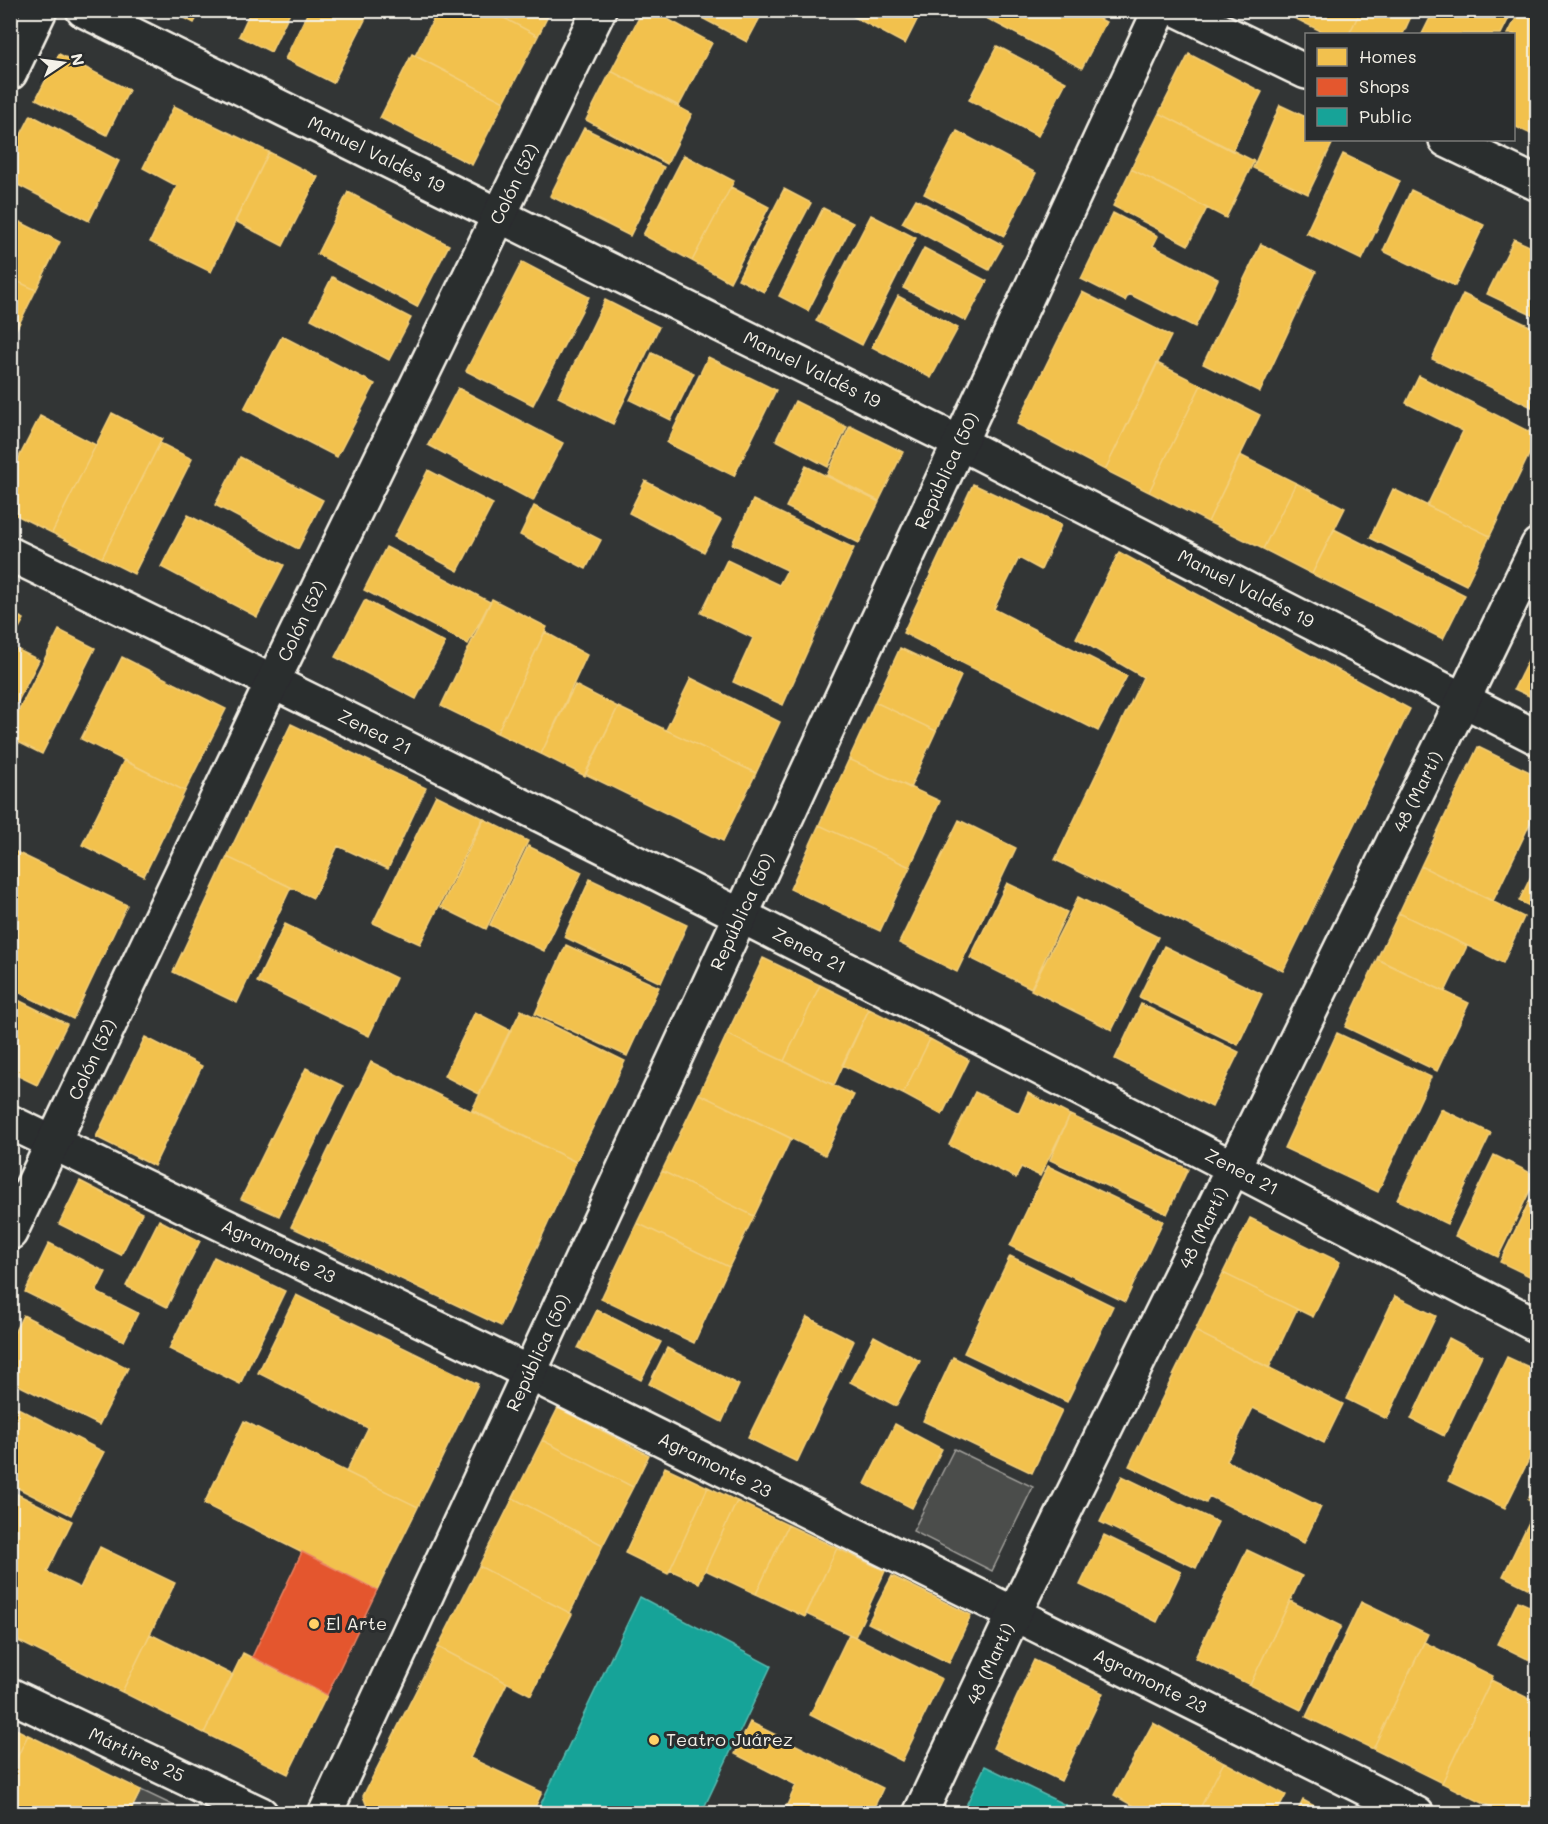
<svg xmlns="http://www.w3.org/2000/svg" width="1548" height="1824" viewBox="0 0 1548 1824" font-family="Mali,sans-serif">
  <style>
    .green { fill: #4b4d4c; stroke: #a09f9a; stroke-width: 1.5 }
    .homes { fill: #f2c14e; stroke: #f3cf7c; stroke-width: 1.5 }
    .shops { fill: #e4572e; stroke: #e98566; stroke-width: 1.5 }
    .public { fill: #17a398; stroke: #59bab0; stroke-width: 1.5 }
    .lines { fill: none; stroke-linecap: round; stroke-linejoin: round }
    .minor-casing { stroke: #f4f1e8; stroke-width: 38 }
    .tertiary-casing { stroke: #f4f1e8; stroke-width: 38 }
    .secondary-casing { stroke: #f4f1e8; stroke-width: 38 }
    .minor { stroke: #2a2d2e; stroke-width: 33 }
    .tertiary { stroke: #2a2d2e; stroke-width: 33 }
    .secondary { stroke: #2a2d2e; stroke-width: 33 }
    .poi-dot { fill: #ffd166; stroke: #2a2d2e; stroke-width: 2 }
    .labels { text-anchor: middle; stroke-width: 6; stroke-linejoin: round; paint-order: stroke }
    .street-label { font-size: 18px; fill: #f4f1e8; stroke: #2a2d2e }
    .poi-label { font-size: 18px; fill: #f4f1e8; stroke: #2a2d2e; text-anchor: start }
  </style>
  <rect width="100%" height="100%" fill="#323535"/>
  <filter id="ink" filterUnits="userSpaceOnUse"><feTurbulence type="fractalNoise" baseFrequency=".0167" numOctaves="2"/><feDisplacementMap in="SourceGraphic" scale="12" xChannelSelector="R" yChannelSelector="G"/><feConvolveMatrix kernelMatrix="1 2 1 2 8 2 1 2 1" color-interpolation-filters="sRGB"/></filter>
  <g filter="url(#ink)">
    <path class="green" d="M954 1449 1033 1487 992 1571 913 1531Z
      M141 1790 189 1813 129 1814Z"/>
    <path class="homes" d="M170 10H201L194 23Z
      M251 10H291L271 52 239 36Z
      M309 10H370L333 83 285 59Z
      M438 10H489L538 36 504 102 415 56Z
      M489 10H551L538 36Z
      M643 10H651L712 43 679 106 611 71Z
      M687 10H764L747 42Z
      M841 10H922L905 44Z
      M982 10H1083L1106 22 1082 68 980 15Z
      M1268 10H1285L1281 17Z
      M1298 10H1361L1349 34H1327L1294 18Z
      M1361 10H1414L1403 34H1349Z
      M1434 10H1513L1501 34H1422Z
      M1520 10H1538V120L1531 134 1514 126V34H1508Z
      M997 46 1066 82 1038 136 969 100Z
      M59 54 129 90 107 135 36 99Z
      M412 54 504 102 472 165 380 118Z
      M1189 54 1262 92 1232 151 1159 113Z
      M611 71 692 114 667 164 586 120Z
      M1280 105 1306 117V140H1334L1308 194 1253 168Z
      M174 106 269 152 211 272 150 242 177 186 143 168Z
      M1159 113 1254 161 1226 218 1131 169Z
      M31 115 119 161 89 221 10 181V156Z
      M584 128 664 167 630 236 550 196Z
      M957 131 1036 173 1004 236 924 194Z
      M269 152 318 177 283 246 235 221Z
      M1343 154 1400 181 1362 260 1306 233Z
      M684 155 734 181 692 261 643 235Z
      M1131 169 1207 208 1188 245 1113 206Z
      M731 187 769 207 730 282 692 261Z
      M784 189 811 203 764 292 738 279Z
      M1411 190 1484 225 1455 286 1383 251Z
      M348 192 449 245 417 307 317 254Z
      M916 199 1003 245 989 270 902 223Z
      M823 208 853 223 808 311 779 296Z
      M1113 213 1158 236 1153 246 1218 279 1195 327 1129 294 1125 301 1081 279Z
      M871 215 916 238 862 345 816 321Z
      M10 217 60 242 36 290 10 278Z
      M1514 239 1538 250V318L1487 294Z
      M1261 244 1316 272 1260 392 1203 364Z
      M924 248 987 281 966 321 903 288Z
      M522 262 589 297 533 405 466 371Z
      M332 277 411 318 389 360 311 319Z
      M10 278 36 290 14 334 10 332Z
      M1082 292 1171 336 1105 470 1017 424Z
      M1463 294 1538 330V410L1432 359Z
      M898 296 958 328 931 378 872 347Z
      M605 300 659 327 613 424 558 397Z
      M282 336 375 384 337 457 244 409Z
      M652 353 694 373 671 420 630 400Z
      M708 357 776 390 734 476 667 443Z
      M1157 363 1201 385 1149 492 1105 470Z
      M1419 376 1538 436 1490 536 1427 506 1463 431 1406 403Z
      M1201 385 1260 415 1208 522 1149 492Z
      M458 388 563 443 533 501 428 445Z
      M795 401 847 427 828 467 776 440Z
      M112 413 162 439 102 558 52 533Z
      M40 416 96 445 52 533 10 512V475Z
      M850 426 903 452 879 501 827 475Z
      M160 443 192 459 134 574 102 558Z
      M1240 455 1296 483 1263 549 1208 522Z
      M240 457 323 500 298 549 215 505Z
      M806 466 879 502 859 543 786 507Z
      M428 470 493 504 458 571 394 537Z
      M645 481 721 520 704 552 629 513Z
      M1296 483 1345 508 1312 574 1263 549Z
      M973 484 1061 525 1041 570 1019 558 994 609 1127 676 1098 731 903 633Z
      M1393 489 1490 536 1466 585 1370 538Z
      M753 500 854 548 783 705 733 682 753 638 701 613 727 560 779 585 787 570 732 544Z
      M534 506 601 540 586 569 520 535Z
      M188 515 284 565 257 617 161 567Z
      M1334 529 1465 595 1443 639 1312 574Z
      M386 547 490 602 468 644 364 590Z
      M1119 552 1410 709 1283 971 1055 860 1143 677 1076 638Z
      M492 599 547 627 497 733 441 706Z
      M365 600 445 643 416 699 335 657Z
      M10 612 24 619 10 645Z
      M59 630 95 648 42 754 10 738V728Z
      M545 632 587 655 541 754 497 733Z
      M1538 640V700L1514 689Z
      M10 646 39 660 10 717Z
      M900 648 961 676 936 731 875 702Z
      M122 657 226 709 185 791 81 739Z
      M691 678 780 722 756 773 666 730Z
      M575 685 618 707 585 776 541 754Z
      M875 702 936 731 910 788 849 759Z
      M618 707 756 773 723 841 585 774Z
      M291 724 426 788 388 869 338 846 313 898 227 857Z
      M1478 747 1538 776V807L1493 901 1421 866Z
      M849 759 940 801 910 867 819 825Z
      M124 760 185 791 144 876 82 845Z
      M436 795 483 818 420 944 373 923Z
      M484 819 528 841 486 929 441 907Z
      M959 820 1016 848 957 972 899 943Z
      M819 825 910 867 880 931 790 889Z
      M528 846 582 872 544 951 490 925Z
      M10 849 127 905 73 1019 10 988Z
      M227 857 291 887 237 1003 173 972Z
      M1538 862V910L1519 901Z
      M1421 866 1524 917 1503 963 1399 913Z
      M590 879 687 925 661 983 564 937Z
      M1007 883 1067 912 1031 988 970 958Z
      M1078 897 1158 937 1112 1030 1031 990Z
      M1399 913 1467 946 1445 992 1377 959Z
      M285 924 396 978 369 1036 257 982Z
      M566 945 659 987 627 1056 535 1014Z
      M1164 946 1262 994 1238 1045 1139 997Z
      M763 958 820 985 784 1061 727 1034Z
      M1377 959 1469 1003 1437 1071 1345 1027Z
      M820 985 869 1009 834 1085 784 1061Z
      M10 996 67 1024 37 1085 10 1072Z
      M1141 1004 1239 1052 1212 1107 1115 1059Z
      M869 1009 930 1039 903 1094 842 1065Z
      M521 1010 625 1061 576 1162 472 1110Z
      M475 1012 510 1030 479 1094 444 1076Z
      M1337 1033 1431 1077 1378 1192 1284 1148Z
      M727 1034 854 1095 825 1155 699 1094Z
      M145 1037 202 1066 154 1166 96 1137Z
      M930 1039 969 1060 942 1115 903 1094Z
      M371 1062 576 1162 501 1326 291 1227Z
      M306 1068 343 1086 279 1216 241 1199Z
      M975 1092 1019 1113 1028 1093 1070 1115 1040 1176 1021 1167 1016 1178 949 1145Z
      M699 1094 791 1138 754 1216 662 1171Z
      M1441 1109 1491 1133 1447 1224 1397 1200Z
      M1070 1115 1188 1169 1167 1214 1050 1160Z
      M1494 1155 1537 1176 1498 1257 1455 1236Z
      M1048 1166 1163 1221 1125 1302 1010 1246Z
      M662 1171 754 1216 729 1267 637 1223Z
      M80 1181 142 1213 121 1255 59 1224Z
      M1538 1183V1280L1500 1262Z
      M1250 1218 1340 1262 1313 1317 1223 1273Z
      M159 1220 200 1241 167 1307 126 1286Z
      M637 1223 729 1267 694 1343 601 1299Z
      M49 1243 106 1272 96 1292 138 1313 124 1341 25 1292Z
      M1010 1256 1113 1306 1067 1402 964 1353Z
      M214 1257 285 1291 240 1384 169 1349Z
      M1223 1273 1297 1309 1269 1368 1195 1331Z
      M296 1295 478 1384 418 1507 346 1472 368 1428 258 1373Z
      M1395 1296 1436 1316 1387 1419 1346 1399Z
      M597 1310 661 1342 641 1380 578 1348Z
      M23 1315 128 1368 99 1425 10 1381V1341Z
      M807 1317 854 1341 797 1462 748 1438Z
      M1195 1331 1343 1404 1324 1443 1253 1408 1227 1461 1321 1507 1304 1543 1209 1496 1206 1503 1129 1466Z
      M874 1336 920 1361 896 1406 850 1382Z
      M1449 1338 1482 1355 1444 1436 1411 1419Z
      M667 1348 739 1385 722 1422 649 1384Z
      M953 1357 1062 1410 1032 1473 923 1421Z
      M1507 1357 1538 1371V1441L1505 1508 1448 1481Z
      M10 1404 104 1452 71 1515 10 1484Z
      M558 1408 649 1455 633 1487 542 1440Z
      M244 1421 418 1507 377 1590 204 1504Z
      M895 1424 942 1449 912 1508 865 1484Z
      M542 1440 633 1487 603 1545 513 1498Z
      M665 1467 708 1487 668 1574 625 1553Z
      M1122 1476 1218 1522 1196 1568 1100 1522Z
      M1538 1481V1505L1528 1500Z
      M708 1487 737 1501 699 1583 670 1570Z
      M15 1493 72 1521 47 1572 80 1588 100 1547 175 1583 122 1692 10 1637V1501Z
      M513 1498 603 1545 570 1613 479 1566Z
      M737 1501 788 1525 756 1594 705 1570Z
      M1531 1518 1538 1521V1593L1503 1576Z
      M788 1525 837 1548 805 1617 756 1594Z
      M1104 1535 1181 1572 1157 1622 1080 1585Z
      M837 1548 885 1571 855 1637 806 1614Z
      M1247 1550 1302 1576 1250 1685 1195 1658Z
      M479 1566 572 1614 531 1695 438 1647Z
      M892 1576 971 1615 949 1663 868 1623Z
      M1290 1601 1341 1626 1301 1710 1250 1685Z
      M1518 1601 1538 1610V1664L1497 1644Z
      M1361 1602 1428 1634 1373 1749 1306 1717Z
      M150 1634 233 1675 204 1733 122 1692Z
      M849 1634 942 1679 902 1761 810 1715Z
      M1424 1642 1493 1676 1442 1783 1373 1749Z
      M438 1647 507 1683 470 1758 542 1792 532 1814H370L363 1796Z
      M243 1653 327 1695 288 1774 204 1733Z
      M1034 1660 1103 1693 1061 1781 993 1748Z
      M1491 1680 1538 1703V1798L1530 1814H1505L1442 1783Z
      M750 1722 883 1788 871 1814H783L796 1785 735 1754Z
      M1153 1723 1224 1762 1197 1814H1147L1114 1795Z
      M10 1726 28 1735 10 1772Z
      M28 1735 141 1790 129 1814H10V1772Z
      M1224 1762 1286 1795 1276 1814H1197Z
      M1303 1800 1329 1814H1296Z"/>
    <path class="shops" d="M302 1552 377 1590 327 1695 252 1657Z"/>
    <path class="public" d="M640 1597 771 1666 701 1814H536Z
      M985 1766 1084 1814H962Z"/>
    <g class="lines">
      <g class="minor-casing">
        <g id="minor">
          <path id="s1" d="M83 10 960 443 1538 738"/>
          <path d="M1178 10 1306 72"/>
          <path d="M10 73 40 10"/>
          <path d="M1446 140 1538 184"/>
          <path id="s2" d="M10 554C524 802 1032 1062 1538 1326"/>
          <path id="s3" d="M10 1122 487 1352 1417 1814"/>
          <path id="s4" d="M920 1814 1014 1614 1463 700 1538 545"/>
        </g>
      </g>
      <g class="tertiary-casing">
        <g id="tertiary">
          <path id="s5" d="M10 1695 261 1814"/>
        </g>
      </g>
      <g class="secondary-casing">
        <g id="secondary">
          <path id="s6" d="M10 1233 273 681 599 10"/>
          <path id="s7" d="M325 1814 1160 10"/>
        </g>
      </g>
      <use href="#minor" class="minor"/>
      <use href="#tertiary" class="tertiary"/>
      <use href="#secondary" class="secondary"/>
    </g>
  </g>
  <g class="poi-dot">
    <circle cx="314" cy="1624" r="6"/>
    <circle cx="654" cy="1740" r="6"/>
  </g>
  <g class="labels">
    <g class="street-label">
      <text dy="6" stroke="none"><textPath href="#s1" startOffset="327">Manuel Valdés 19</textPath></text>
      <text dy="6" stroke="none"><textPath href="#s6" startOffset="1164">Colón (52)</textPath></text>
      <text dy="6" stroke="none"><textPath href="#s1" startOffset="813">Manuel Valdés 19</textPath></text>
      <text dy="6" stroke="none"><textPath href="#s7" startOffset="1480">República (50)</textPath></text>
      <text dy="6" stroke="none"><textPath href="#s1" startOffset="1299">Manuel Valdés 19</textPath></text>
      <text dy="6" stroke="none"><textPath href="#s6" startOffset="678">Colón (52)</textPath></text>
      <text dy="6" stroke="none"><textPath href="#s2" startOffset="406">Zenea 21</textPath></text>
      <text dy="6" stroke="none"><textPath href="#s4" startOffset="1137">48 (Martí)</textPath></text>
      <text dy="6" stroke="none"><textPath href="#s7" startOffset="994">República (50)</textPath></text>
      <text dy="6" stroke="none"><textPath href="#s2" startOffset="892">Zenea 21</textPath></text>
      <text dy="6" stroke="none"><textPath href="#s6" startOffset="192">Colón (52)</textPath></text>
      <text dy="6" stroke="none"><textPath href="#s2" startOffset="1378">Zenea 21</textPath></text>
      <text dy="6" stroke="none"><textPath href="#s4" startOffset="651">48 (Martí)</textPath></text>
      <text dy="6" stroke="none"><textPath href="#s3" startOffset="298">Agramonte 23</textPath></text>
      <text dy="6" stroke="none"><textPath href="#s7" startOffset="508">República (50)</textPath></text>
      <text dy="6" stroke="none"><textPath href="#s3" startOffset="784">Agramonte 23</textPath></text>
      <text dy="6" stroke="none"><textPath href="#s4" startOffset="166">48 (Martí)</textPath></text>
      <text dy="6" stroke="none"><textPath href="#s3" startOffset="1270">Agramonte 23</textPath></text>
      <text dy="6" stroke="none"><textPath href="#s5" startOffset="140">Mártires 25</textPath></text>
    </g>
    <g class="poi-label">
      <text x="326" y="1630">El Arte</text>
      <text x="666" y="1746">Teatro Juárez</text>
    </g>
  </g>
  <rect width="1548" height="1824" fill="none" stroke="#2a2d2e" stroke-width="36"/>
  <rect x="18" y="18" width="1512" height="1788" fill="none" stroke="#f4f1e8" stroke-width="2" filter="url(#ink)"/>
  <rect x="1305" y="33" width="210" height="108" fill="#2a2d2e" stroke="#7b7b78" stroke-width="1.5"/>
  <rect x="1317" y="48" width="30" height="18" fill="#f2c14e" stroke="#7b7b78" stroke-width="1.5"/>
  <text x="1359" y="63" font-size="18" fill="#f4f1e8">Homes</text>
  <rect x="1317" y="78" width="30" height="18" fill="#e4572e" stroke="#7b7b78" stroke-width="1.5"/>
  <text x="1359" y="93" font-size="18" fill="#f4f1e8">Shops</text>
  <rect x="1317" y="108" width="30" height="18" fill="#17a398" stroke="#7b7b78" stroke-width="1.5"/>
  <text x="1359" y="123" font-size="18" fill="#f4f1e8">Public</text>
  <g transform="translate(63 63) rotate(77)" stroke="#2a2d2e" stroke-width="4.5" paint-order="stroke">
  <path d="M0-4.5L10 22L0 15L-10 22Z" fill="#f4f1e8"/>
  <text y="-9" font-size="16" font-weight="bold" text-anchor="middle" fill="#f4f1e8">N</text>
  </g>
</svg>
